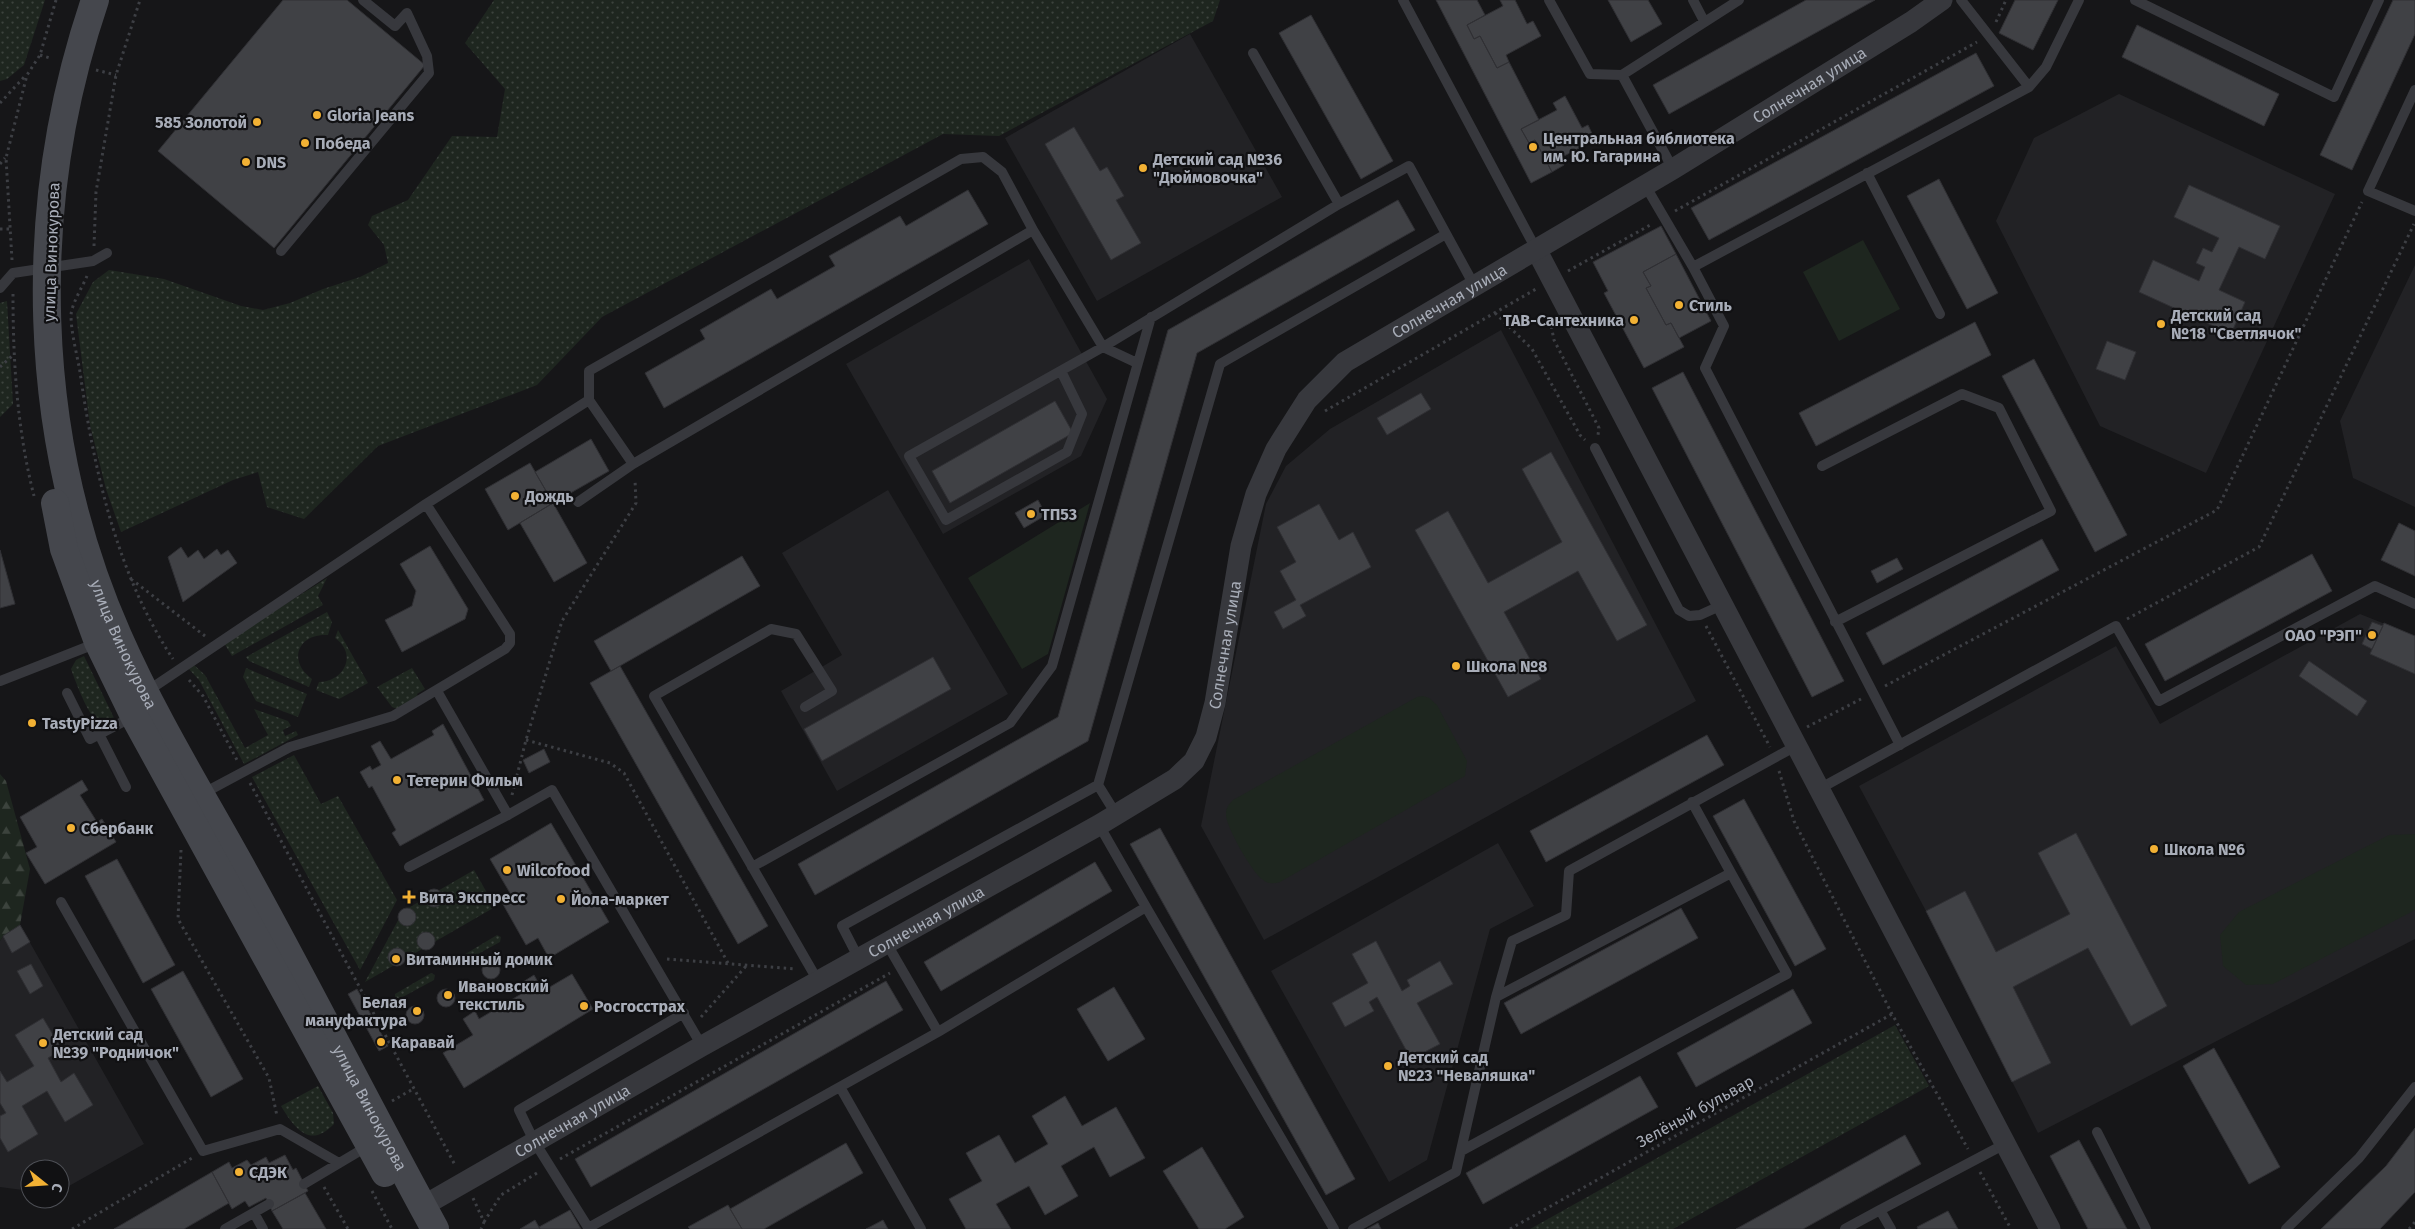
<svg xmlns="http://www.w3.org/2000/svg" width="2415" height="1229" viewBox="0 0 2415 1229" font-family="'Fira Sans',sans-serif">
  <style>
    .built { fill: #222225 }
    .grass { fill: url(#grass-dots) }
    .forest { fill: url(#forest-firs) }
    .park { fill: #1e261f }
    .building { fill: #404145; stroke: #303034 }
    .lines { fill: none; stroke-linecap: round; stroke-linejoin: round }
    .path { stroke: #3d3f44; stroke-width: 3; stroke-dasharray: 2.5 4; stroke-linecap: butt }
    .service { stroke: #37383d; stroke-width: 10 }
    .minor { stroke: #37383d; stroke-width: 21 }
    .secondary { stroke: #45474d; stroke-width: 28 }
    .poi-dot { fill: #f2b134; stroke: #111113; stroke-width: 2 }
    .labels { text-anchor: middle; stroke-width: 4.5; stroke-linejoin: round; paint-order: stroke }
    .street-label { font-size: 16px; fill: #a8adb8; stroke: #111113 }
    .poi-label { font-size: 16px; font-weight: bold; fill: #a8adb8; stroke: #111113; text-anchor: start }
  </style>
  <defs>
    <pattern id="grass-dots" width="8" height="8" patternUnits="userSpaceOnUse" patternTransform="scale(1.25)"><rect width="8" height="8" fill="#1e261f"/><path d="M2 2h.1M6 6h.1" fill="none" stroke="#3c433d" stroke-width="1.8" stroke-linecap="round"/></pattern>
    <pattern id="forest-firs" width="22" height="20" patternUnits="userSpaceOnUse" patternTransform="scale(1.25)"><rect width="22" height="20" fill="#1e261f"/><path d="M5 1l3.5 6h-7zM16 11l3.5 6h-7z" fill="#3c433d"/></pattern>
  </defs>
  <rect width="100%" height="100%" fill="#161618"/>
  <path class="built" d="M1190 34 1282 197 1097 301 1005 138Z
    M2119 94 2335 194 2206 473 2100 426 1996 221 2034 138Z
    M1029 259 1107 399 1081 456 943 534 846 364Z
    M2415 265V507L2353 478 2340 421Z
    M1501 330 1696 701 1264 940 1201 826 1266 504 1286 466 1330 429Z
    M888 490 1008 694 837 791 781 691 842 655 782 553Z
    M2360 614 2415 636V939L2038 1133 1926 911 1859 786 2116 646 2160 724Z
    M1498 843 1534 906 1490 929 1427 1160 1389 1182 1271 971Z
    M20 925 144 1144 60 1191V1169H30V1191L0 1187V941L3 936Z"/>
  <path class="grass" d="M0 0H45L24 65 7 79 0 81Z
    M494 0H1220L1213 21 999 136 943 134 602 317 537 385 378 446 304 519 267 507 258 472 233 480 121 532 106 489 90 425 76 314 93 282 109 270 164 279 241 306 263 310 290 303 323 289 360 277 388 263 384 245 368 225 372 216 408 200 452 136 497 137 505 89 465 43Z
    M7 301 13 404 0 417V303Z
    M327 578 318 596 323 605 232 656 224 643Z
    M327 612 332 622 328 635C298 633 287 661 312 679L309 687 249 661 246 657Z
    M338 630 368 683 339 699 316 690 319 682C344 682 358 654 335 638Z
    M84 656 114 718C107 719 100 722 94 717 86 710 75 680 71 669L76 660Z
    M193 664 205 675 245 748 268 735 254 709 288 721 291 726 283 730 285 736 296 731 298 735 244 764 199 680 187 667Z
    M246 668 307 694 298 717 256 701 243 677Z
    M412 668 425 689 417 694 419 699 400 710 392 707 377 687Z
    M294 755 321 804 338 796 397 900 360 970 252 777Z
    M474 870 495 907 365 982 403 911Z
    M497 935 501 937 500 942 465 961 461 959 462 956Z
    M431 973 435 975 434 980 399 999 395 997V994Z
    M1895 1025 1929 1086 1673 1229H1530Z
    M318 1086 333 1113 334 1124C310 1149 295 1129 281 1106Z"/>
  <path class="forest" d="M0 774 6 781 30 869 20 925 3 936 0 941Z"/>
  <path class="park" d="M1863 240 1900 309 1839 341 1803 272Z
    M1090 503 1048 654 1022 669 968 578Z
    M1423 696 1429 698 1437 705 1467 761 1465 776 1280 882C1274 884 1267 884 1262 879 1252 872 1225 825 1226 814 1226 808 1229 804 1233 800L1417 697Z
    M2415 834V910L2273 984 2246 985 2223 966 2220 935 2239 912 2389 835Z"/>
  <path class="building" d="M283 0H347L425 65 274 248 158 151Z
    M1436 0H1477L1485 15 1467 25 1474 39 1480 36 1497 68 1509 62 1539 120 1521 129 1529 143 1535 140 1552 172 1531 183Z
    M1500 0H1515L1527 24 1533 21 1541 36 1506 55 1509 62 1497 68 1480 36 1474 39 1467 25 1503 6Z
    M1608 0H1648L1662 24 1631 42Z
    M1806 0H1875L1669 114 1653 85Z
    M2015 0H2058L2033 50 1999 33Z
    M2393 0H2415V34L2352 170 2320 155Z
    M1311 15 1393 161 1361 179 1279 33Z
    M2137 25 2279 94 2264 126 2122 57Z
    M1976 53 1994 86 1709 240 1691 208Z
    M1565 96 1582 128 1588 125 1595 140 1560 158 1564 165 1552 172 1535 140 1529 143 1521 129 1557 110 1553 103Z
    M1074 127 1100 171 1107 167 1124 196 1116 200 1141 243 1111 260 1045 144Z
    M1939 179 1998 293 1967 309 1907 196Z
    M2189 185 2280 226 2265 259 2239 247 2219 290 2245 302 2231 334 2139 292 2153 260 2199 281 2205 267 2196 263 2203 248 2212 252 2219 238 2174 217Z
    M968 190 988 224 664 408 645 373 705 339 700 330 771 289 777 299 835 266 829 256 900 216 906 226Z
    M1398 200 1415 230 1197 353 1088 741 815 895 798 864 1058 717 1168 330Z
    M1661 226 1676 254 1643 272 1651 286 1646 288 1666 325 1671 323 1684 347 1644 368 1604 293 1608 291 1593 262Z
    M1676 254 1711 321 1679 338 1671 323 1666 325 1646 288 1651 286 1643 272Z
    M1975 322 1991 355 1816 446 1799 413Z
    M2107 341 2136 352 2125 380 2096 369Z
    M2034 359 2127 535 2095 552 2002 376Z
    M1683 372 1844 681 1812 697 1652 388Z
    M1421 393 1431 409 1387 435 1377 418Z
    M1055 401 1073 433 950 503 932 471Z
    M591 439 609 471 553 503 535 472Z
    M1551 452 1647 625 1617 641 1578 571 1504 612 1541 679 1508 697 1415 530 1448 511 1488 583 1562 542 1522 469Z
    M530 463 553 503 508 530 485 489Z
    M1038 500 1046 515 1024 528 1015 513Z
    M553 503 587 563 554 582 520 523Z
    M1319 504 1339 540 1353 532 1371 567 1300 605 1306 616 1283 629 1274 612 1296 600 1280 571 1296 562 1277 527Z
    M2399 523 2415 531V576L2381 560Z
    M2042 539 2059 570 1883 665 1866 633Z
    M430 546 468 609 465 619 402 652 385 620 412 606 416 591 400 564Z
    M181 547 188 558 198 550 204 559 217 549 221 555 228 550 237 563 183 602 168 557Z
    M0 550 15 604 0 608Z
    M2312 554 2332 591 2165 681 2145 644Z
    M742 556 760 586 611 671 594 641Z
    M1897 558 1903 569 1877 583 1871 571Z
    M2372 622 2383 626 2372 649 2362 644Z
    M2384 623 2415 636V674L2370 654Z
    M933 657 951 689 822 761 804 729Z
    M2309 661 2367 701 2357 716 2299 676Z
    M620 666 768 926 738 944 590 683Z
    M443 724 484 800 400 846 392 833 396 830 372 786 369 788 360 772 370 766 372 770 381 765 371 746 380 741 391 759 434 735 432 731Z
    M1707 735 1724 765 1546 862 1530 831Z
    M544 749 550 762 529 773 523 760Z
    M82 780 88 790 80 795 97 822 102 819 116 842 45 884 26 853 37 847 20 817Z
    M1744 799 1826 949 1795 966 1713 816Z
    M551 823 609 922 549 958 538 938 526 945 500 899 510 893 490 859Z
    M1160 828 1355 1179 1326 1195 1130 844Z
    M2076 833 2167 1006 2131 1026 2088 948 2013 987 2051 1063 2012 1082 1926 911 1965 891 1996 952 2070 914 2038 853Z
    M117 859 175 965 143 983 85 876Z
    M1095 862 1112 891 941 991 924 962Z
    M425 898a9 9 0 1 1 18 0a9 9 0 1 1-18 0Z
    M398 917a9 9 0 1 1 18 0a9 9 0 1 1-18 0Z
    M1681 908 1698 938 1521 1034 1504 1003Z
    M20 925 30 942 12 953 3 936Z
    M417 941a9 9 0 1 1 18 0a9 9 0 1 1-18 0Z
    M1376 941 1402 991 1410 986 1407 980 1440 961 1453 984 1417 1003 1440 1044 1411 1059 1377 997 1369 1002 1374 1011 1345 1027 1332 1003 1368 983 1352 954Z
    M388 957a9 9 0 1 1 18 0a9 9 0 1 1-18 0Z
    M482 970a9 9 0 1 1 18 0a9 9 0 1 1-18 0Z
    M31 964 43 986 30 994 17 971Z
    M183 971 243 1079 211 1097 151 989Z
    M572 974 593 1009 464 1088 443 1053 473 1035 463 1019 475 1011 479 1019 528 990 523 982 534 975 543 991Z
    M886 981 903 1010 591 1187 575 1159Z
    M1114 987 1145 1039 1108 1061 1077 1009Z
    M437 998a9 9 0 1 1 18 0a9 9 0 1 1-18 0Z
    M357 989 388 1046 379 1051 348 994Z
    M1793 989 1812 1023 1696 1087 1677 1053Z
    M406 1015a9 9 0 1 1 18 0a9 9 0 1 1-18 0Z
    M43 1018 62 1050 48 1058 61 1082 74 1073 93 1105 65 1122 47 1091 22 1106 38 1134 8 1152 0 1138V1116L6 1113 0 1103V1071L7 1082 34 1066 15 1035Z
    M2214 1048 2280 1167 2249 1184 2183 1066Z
    M1640 1076 1658 1107 1483 1204 1466 1173Z
    M1065 1096 1082 1126 1116 1107 1145 1158 1110 1177 1094 1147 1061 1166 1078 1196 1045 1215 1029 1186 996 1204 1011 1229H966L949 1199 982 1181 966 1153 999 1135 1015 1163 1048 1144 1032 1116Z
    M2415 1128V1192L2380 1229H2321L2386 1166Z
    M1905 1135 1921 1164 1803 1229H1736Z
    M2079 1140 2127 1229H2088L2050 1156Z
    M846 1143 863 1173 764 1229H742L730 1209Z
    M1202 1147 1244 1217 1225 1229H1199L1163 1171Z
    M285 1155 293 1170 296 1168 308 1191 272 1211 266 1198 249 1207 245 1201 232 1209 212 1172 229 1162 232 1168 247 1160 251 1165 266 1157 269 1163Z
    M212 1172 229 1203 184 1229H114Z
    M305 1193 326 1229H283L272 1211Z
    M728 1205 742 1229H690L688 1227Z
    M570 1210 581 1229H540L539 1227Z
    M1948 1211 1958 1229H1918L1917 1227Z
    M535 1220 540 1229H520Z
    M883 1220 888 1229H866Z
    M1378 1223 1381 1229H1367Z"/>
  <g class="lines">
    <path class="path" d="M1996 22 2006 0
      M40 55 50 58
      M96 70 116 75
      M0 103 26 75
      M0 164 5 158
      M1675 211 1977 42
      M0 229H9
      M94 246 96 192 116 75 140 0
      M12 260 6 158 27 75 40 55 56 0
      M1568 271 1652 224
      M87 276C82 288 72 303 71 315 71 333 77 354 80 372 94 470 117 575 173 659
      M13 294C13 362 17 429 34 496
      M1495 313 1532 349 1580 435 1585 440
      M1550 320 1554 340 1599 428 1598 435
      M0 367 12 356
      M1325 411 1536 289
      M131 579 205 636
      M2127 619 2259 547 2414 224
      M1706 626 1770 747
      M189 680 203 696 237 760
      M1885 686 2217 510 2362 202
      M1807 727 1861 699
      M526 740 610 763 624 773 728 963
      M1779 771 1794 821 1892 1014 1968 1149
      M250 783 455 1165
      M512 795 526 740 562 621 636 503 635 480
      M181 850 178 919 269 1078 277 1116
      M667 959 796 969
      M701 1017 747 965
      M392 1101 413 1089
      M560 1159 890 973
      M1980 1172 2011 1229
      M324 1187 348 1229
      M372 1191 392 1229
      M473 1198 484 1222 481 1229
      M484 1222 501 1195 537 1173
      M72 1229 192 1158
      M1510 1229 1892 1014
      M2409 1229 2415 1222"/>
    <path class="service" d="M1403 0 1536 249
      M1549 0 1590 74 1622 75 1739 0
      M1693 0 1704 21
      M1961 0 2029 87
      M2135 0 2334 97 2379 0
      M1253 53 1339 204
      M1622 75 1673 169
      M2415 90 2368 191 2415 211
      M1867 173 1940 314
      M1645 185 1693 267 1724 326 1705 368 1900 745
      M281 251 429 73 427 56 407 13 395 26 363 0
      M1693 267 2029 87 2046 67 2079 0
      M0 288 13 273 93 261 107 253
      M1061 371 1082 414 1067 452 946 520 909 456 1103 347 1339 204 1409 166 1474 285
      M589 400 633 464 1033 230
      M1595 448 1679 610 1689 616 1700 615 1722 605
      M1822 466 1962 394 1999 408 2051 511 1835 622
      M578 502 633 464
      M0 681 97 643
      M437 691 508 815 552 790 702 1046
      M146 692 426 504 589 400V371L961 159 983 157 1002 172 1033 230 1103 347 1137 363
      M67 693 90 739 134 716
      M805 707 832 691 796 634 771 629 654 696 818 981
      M99 734 126 787
      M1098 785 1116 814
      M1819 789 2116 626 2159 701 2375 586 2415 604
      M202 794 290 747 393 716 505 649 510 643V634L426 504
      M409 867 508 815
      M752 867 1010 723 1052 666 1151 317
      M61 902 203 1151 280 1129 339 1163
      M1146 907 1334 1229
      M887 944 938 1032
      M859 959 842 926 1098 785 1220 364 1446 234
      M1496 997 1731 873 1692 802
      M840 1087 921 1229
      M2097 1132 2146 1229
      M1461 1151 1787 974 1731 873
      M304 1184 368 1146
      M1880 1210 2005 1144
      M254 1213 263 1229
      M588 1228 938 1032 1146 907 1099 825
      M225 1229 269 1204
      M589 1229 534 1141 519 1110 684 1013
      M1353 1229 1456 1172 1496 997 1512 941 1566 915 1569 871 1796 746
      M1845 1229 1880 1210 1891 1229
      M2286 1229 2359 1158 2415 1087"/>
    <g class="minor">
      <path d="M1536 249 2050 1229"/>
      <path id="s1" d="M423 1206 702 1046 1099 825 1175 779 1194 761 1206 737 1215 703 1241 546 1256 494 1276 449 1307 400 1345 362 1673 169 1911 22 1942 0"/>
    </g>
    <g class="secondary">
      <path id="s2" d="M95 0C25 206 30 437 118 636 155 720 203 797 247 877 311 993 371 1112 435 1229"/>
      <path d="M55 503 64 549 98 642 134 716 385 1173"/>
    </g>
  </g>
  <g class="poi-dot">
    <circle cx="317" cy="115" r="5"/>
    <circle cx="257" cy="122" r="5"/>
    <circle cx="305" cy="143" r="5"/>
    <circle cx="1533" cy="147" r="5"/>
    <circle cx="246" cy="162" r="5"/>
    <circle cx="1143" cy="168" r="5"/>
    <circle cx="1679" cy="305" r="5"/>
    <circle cx="1634" cy="320" r="5"/>
    <circle cx="2161" cy="324" r="5"/>
    <circle cx="515" cy="496" r="5"/>
    <circle cx="1031" cy="514" r="5"/>
    <circle cx="2372" cy="635" r="5"/>
    <circle cx="1456" cy="666" r="5"/>
    <circle cx="32" cy="723" r="5"/>
    <circle cx="397" cy="780" r="5"/>
    <circle cx="71" cy="828" r="5"/>
    <circle cx="2154" cy="849" r="5"/>
    <circle cx="507" cy="870" r="5"/>
    <path d="M406.5 889.5h5v5h5v5h-5v5h-5v-5h-5v-5h5z"/>
    <circle cx="561" cy="899" r="5"/>
    <circle cx="396" cy="959" r="5"/>
    <circle cx="448" cy="995" r="5"/>
    <circle cx="584" cy="1006" r="5"/>
    <circle cx="417" cy="1011" r="5"/>
    <circle cx="381" cy="1042" r="5"/>
    <circle cx="43" cy="1043" r="5"/>
    <circle cx="1388" cy="1066" r="5"/>
    <circle cx="239" cy="1172" r="5"/>
  </g>
  <g class="labels">
    <g class="street-label">
      <text dy="6" stroke="none"><textPath href="#s1" startOffset="1868">Солнечная улица</textPath></text>
      <text transform="translate(51 252) rotate(-88)" y="6">улица Винокурова</text>
      <text dy="6" stroke="none"><textPath href="#s1" startOffset="1448">Солнечная улица</textPath></text>
      <text dy="6" stroke="none"><textPath href="#s2" startOffset="661">улица Винокурова</textPath></text>
      <text dy="6" stroke="none"><textPath href="#s1" startOffset="1012">Солнечная улица</textPath></text>
      <text dy="6" stroke="none"><textPath href="#s1" startOffset="578">Солнечная улица</textPath></text>
      <text dy="6" stroke="none"><textPath href="#s2" startOffset="1186">улица Винокурова</textPath></text>
      <text transform="translate(1695 1111) rotate(-29)" y="6">Зелёный бульвар</text>
      <text dy="6" stroke="none"><textPath href="#s1" startOffset="172">Солнечная улица</textPath></text>
    </g>
    <g class="poi-label">
      <text x="327" y="121">Gloria Jeans</text>
      <text x="247" y="128" text-anchor="end">585 Золотой</text>
      <text x="1543" y="144">Центральная библиотека<tspan x="1543" dy="18">им. Ю. Гагарина</tspan></text>
      <text x="315" y="149">Победа</text>
      <text x="1153" y="165">Детский сад №36<tspan x="1153" dy="18">"Дюймовочка"</tspan></text>
      <text x="256" y="168">DNS</text>
      <text x="1689" y="311">Стиль</text>
      <text x="2171" y="321">Детский сад<tspan x="2171" dy="18">№18 "Светлячок"</tspan></text>
      <text x="1624" y="326" text-anchor="end">ТАВ-Сантехника</text>
      <text x="525" y="502">Дождь</text>
      <text x="1041" y="520">ТП53</text>
      <text x="2362" y="641" text-anchor="end">ОАО "РЭП"</text>
      <text x="1466" y="672">Школа №8</text>
      <text x="42" y="729">TastyPizza</text>
      <text x="407" y="786">Тетерин Фильм</text>
      <text x="81" y="834">Сбербанк</text>
      <text x="2164" y="855">Школа №6</text>
      <text x="517" y="876">Wilcofood</text>
      <text x="419" y="903">Вита Экспресс</text>
      <text x="571" y="905">Йола-маркет</text>
      <text x="406" y="965">Витаминный домик</text>
      <text x="458" y="992">Ивановский<tspan x="458" dy="18">текстиль</tspan></text>
      <text x="407" y="1008" text-anchor="end">Белая<tspan x="407" dy="18">мануфактура</tspan></text>
      <text x="594" y="1012">Росгосстрах</text>
      <text x="53" y="1040">Детский сад<tspan x="53" dy="18">№39 "Родничок"</tspan></text>
      <text x="391" y="1048">Каравай</text>
      <text x="1398" y="1063">Детский сад<tspan x="1398" dy="18">№23 "Неваляшка"</tspan></text>
      <text x="249" y="1178">СДЭК</text>
    </g>
  </g>
  <g transform="translate(45 1184) rotate(107)"><circle r="24" fill="#111113" stroke="#4d4f55"/>
  <path d="M0-4L9 19L0 12L-9 19Z" fill="#f2b134"/>
  <text y="-8" font-size="14" font-weight="bold" text-anchor="middle" fill="#a8adb8">С</text>
  </g>
</svg>
